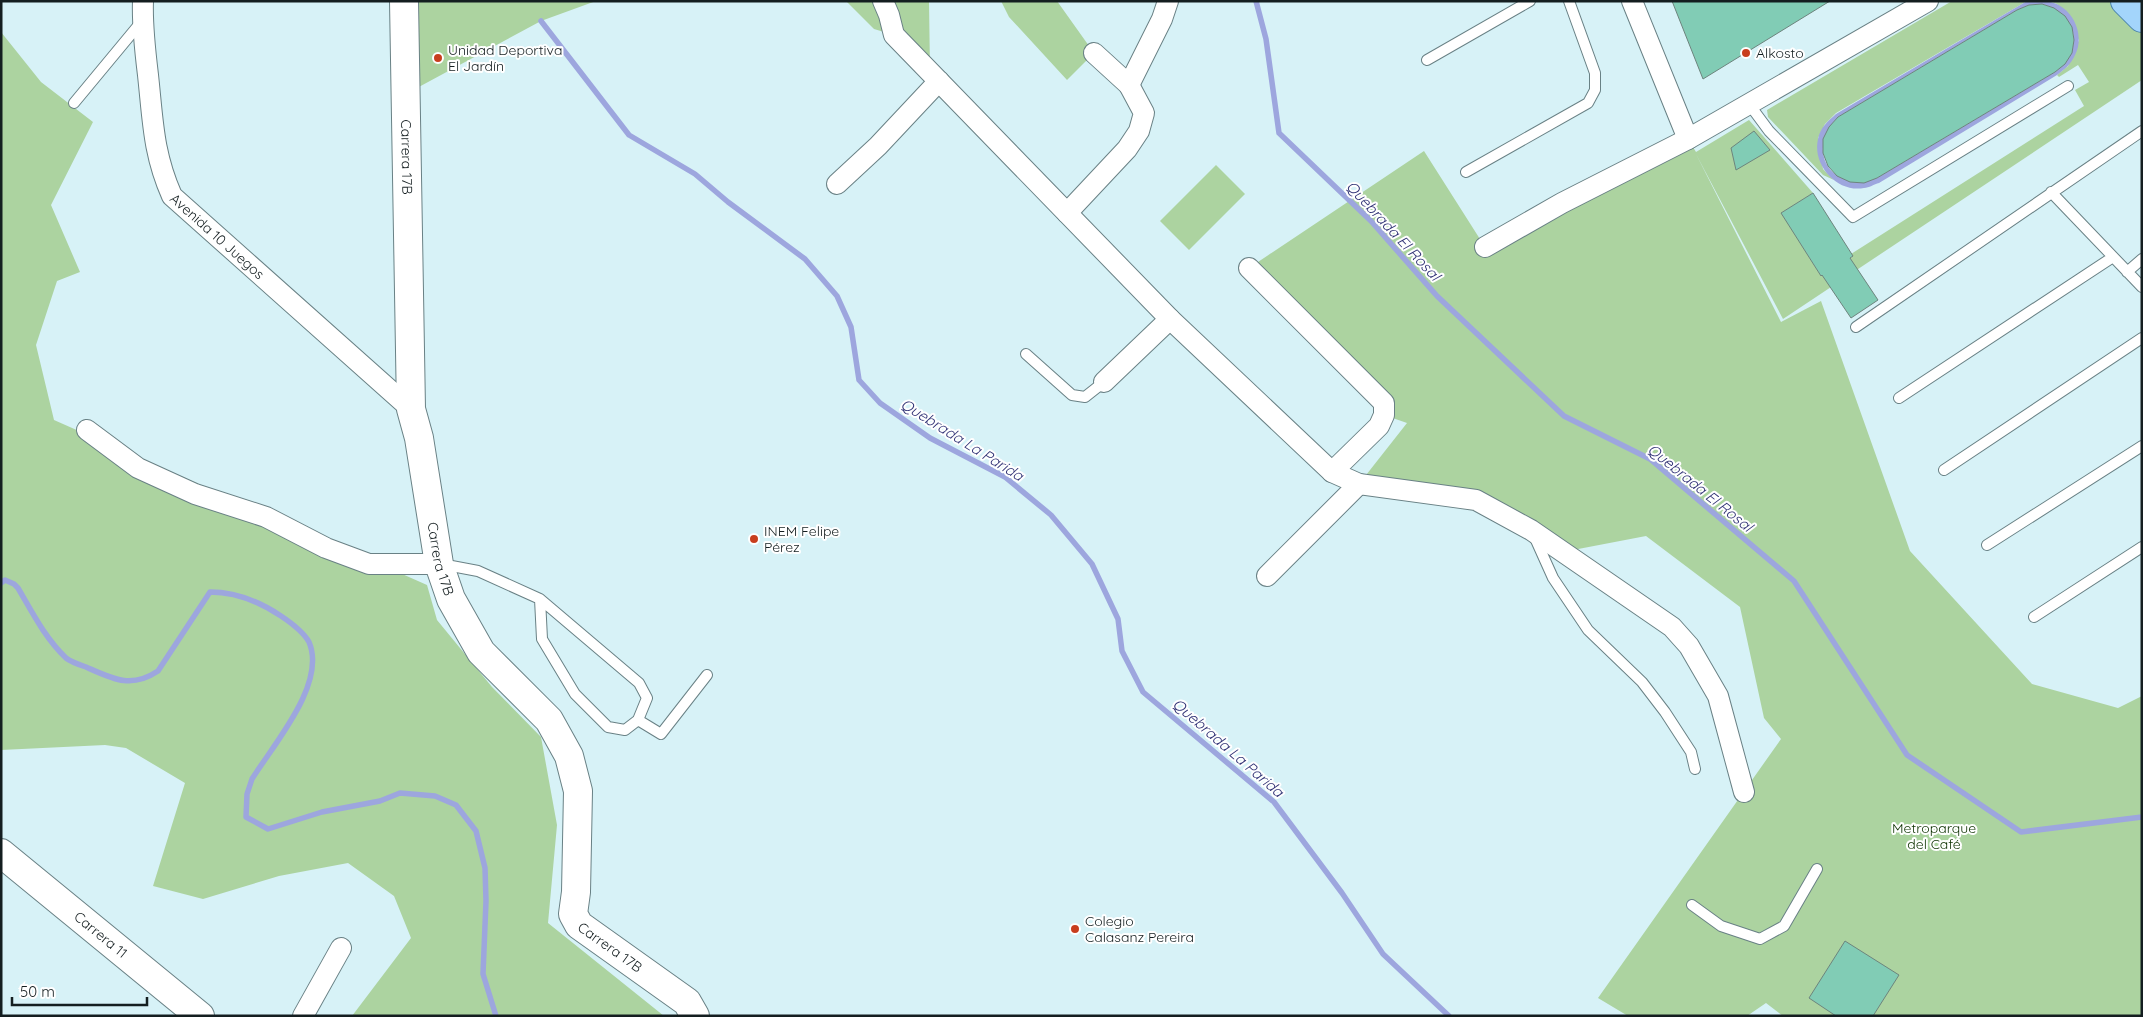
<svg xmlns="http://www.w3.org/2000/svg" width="2143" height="1017" viewBox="0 0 2143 1017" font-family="Quicksand,sans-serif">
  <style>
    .green { fill: #acd3a0 }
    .water { fill: #9da6de; fill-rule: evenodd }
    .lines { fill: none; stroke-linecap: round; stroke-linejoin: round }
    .stream { stroke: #9da6de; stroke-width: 5.5 }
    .building { fill: #81ccb5; stroke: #6d847d }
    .lane-casing { stroke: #698185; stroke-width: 12 }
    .street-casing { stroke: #698185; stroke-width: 22 }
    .secondary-casing { stroke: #698185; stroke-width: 30 }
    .primary-casing { stroke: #4983ac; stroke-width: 30 }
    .lane { stroke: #fff; stroke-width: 10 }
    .street { stroke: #fff; stroke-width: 20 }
    .secondary { stroke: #fff; stroke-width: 28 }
    .primary { stroke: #a3d5fb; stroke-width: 28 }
    .poi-dot { fill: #c83e1e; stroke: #fff; stroke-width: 2 }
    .labels { text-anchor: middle; stroke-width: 4; stroke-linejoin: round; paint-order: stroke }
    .poi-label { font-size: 14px; fill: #141e20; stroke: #fff; text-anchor: start }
    .street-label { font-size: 14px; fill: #141e20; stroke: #fff }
    .park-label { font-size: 14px; fill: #0d3200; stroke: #fff }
    .water-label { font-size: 15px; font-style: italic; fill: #303275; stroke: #fff }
  </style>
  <rect width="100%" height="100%" fill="#d7f2f7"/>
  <path class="green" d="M404 1H596L541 21 404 95Z
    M846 1H929L930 71 894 35 874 29Z
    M1001 1H1057L1094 53 1067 80 1009 17Z
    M1952 1H2027L1836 113 1825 124 1818 138 1823 169 1834 180 1823 175 1768 117 1767 110Z
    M2049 1H2115L2142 28V80L1783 319 1696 154 1781 322 1821 301 1910 551 2032 684 2118 708 2142 696V1016H1783L1766 1003 1747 1016H1628L1598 998 1781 739 1764 718 1740 607 1646 536 1573 550 1484 505 1359 484 1407 423 1384 415 1249 268 1424 151 1485 247 1688 139 1696 152 1749 120 1813 193 1782 213 1821 276 1852 257 1851 254 2084 106 2075 90 2089 82 2078 65 2059 77 2057 75 2068 66 2079 40 2057 4Z
    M1 32 41 82 93 122 51 205 80 272 57 281 36 345 54 420 427 585 437 620 492 687 541 737 557 825 548 923 664 1016H352L411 938 394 896 348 863 279 876 203 899 153 886 185 783 126 748 105 745 1 750Z
    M1216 165 1245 194 1189 250 1160 221Z"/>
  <path class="water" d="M2027 1C2036 1 2046 0 2054 3 2074 10 2085 36 2075 55 2071 64 2065 69 2057 75L1879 183C1874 184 1869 188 1864 188 1837 193 1812 165 1818 139 1820 128 1828 121 1836 114ZM2042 4C2078 15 2085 49 2055 72L1877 178C1832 194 1804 151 1838 117L2017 10 2029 5Z"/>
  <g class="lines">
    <path class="stream" d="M1256 1 1266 39 1279 133 1371 221 1437 296 1564 416 1650 459 1794 581 1907 755 2021 832 2142 817
      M541 21 629 135 695 174 728 202 805 259 837 296 851 327 859 380 880 403 930 438 1005 477 1051 515 1092 564 1118 619 1122 651 1143 692 1274 802 1342 893 1383 954 1449 1016
      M1 583 5 580 14 584 18 588C32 612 45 638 66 658 71 662 80 665 86 667 113 679 131 689 158 671L210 592C235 592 260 602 281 616 290 622 304 633 309 642 327 684 273 745 252 779L247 794 246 817 268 829 322 812 380 801 400 793 435 796 456 805 476 831 485 868 486 901 483 974 496 1016"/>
  </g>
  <path class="building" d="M1672 1H1830L1703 79Z
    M2042 4 2054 8 2065 16 2072 27 2074 40 2072 53 2065 64 2055 72 1877 178 1864 183 1850 182 1837 176 1828 166 1823 153V139L1829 127 1838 117 2017 10 2029 5Z
    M1754 131 1770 150 1736 170 1731 148Z
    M1813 193 1853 256 1850 258 1878 300 1851 318 1822 275 1821 276 1781 213Z
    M1845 941 1899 975 1873 1016H1836L1809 998Z"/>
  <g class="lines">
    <g class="lane-casing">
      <path id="lane" d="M1427 60 1530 1
        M74 103 142 21
        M1749 104 1769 131 1853 217 2068 86
        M1466 172 1588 103 1595 90V73L1569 1
        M2051 192 2142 287
        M2127 272 2142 259
        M1856 327 2142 131
        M1026 354 1072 395 1085 397 1104 382
        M1899 398 2113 257
        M1944 470 2142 338
        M1535 538 1553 578 1588 630 1642 682 1665 712 1691 752 1695 769
        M1987 545 2142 446
        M441 564 478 571 540 599 639 683 647 698 638 720 625 730 608 727 575 694 542 639 540 599
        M2034 617 2142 547
        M638 720 661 734 707 675
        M1692 905 1721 926 1760 939 1784 926 1817 869"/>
    </g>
    <g class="street-casing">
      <g id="street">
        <path id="s1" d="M143 1C142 26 145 50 148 75 153 121 153 153 172 196L411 409"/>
        <path d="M883 1 889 15 894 35 1170 319 1332 472 1359 484 1476 500 1531 530 1672 627 1689 646 1718 696 1744 792"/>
        <path d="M1632 1 1688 139"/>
        <path d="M1129 85 1162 19 1168 1"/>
        <path d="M837 184 878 146 939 81"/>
        <path d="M1067 213 1127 149 1139 131 1144 113 1129 85 1094 53"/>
        <path d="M1485 247 1562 203 1688 139 1928 1"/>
        <path d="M1249 268 1384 403V415L1379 426 1332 472"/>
        <path d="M1104 382 1170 319"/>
        <path d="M87 430 138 468 195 494 266 517 326 548 369 564H439"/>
        <path d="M1267 576 1359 484"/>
        <path d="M303 1016 341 948"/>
      </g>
    </g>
    <g class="secondary-casing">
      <g id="secondary">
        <path id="s2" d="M404 1 411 409 419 438 439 564 451 599 481 652 549 720 569 756 578 791 576 892 573 914 579 925 687 1002 695 1016"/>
        <path id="s3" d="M1 853 200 1016"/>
      </g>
    </g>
    <g class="primary-casing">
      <path id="primary" d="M2125 1 2142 18"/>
    </g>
    <use href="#lane" class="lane"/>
    <use href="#street" class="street"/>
    <use href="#secondary" class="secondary"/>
    <use href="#primary" class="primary"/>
  </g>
  <g class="poi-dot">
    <circle cx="1746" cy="53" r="5"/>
    <circle cx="438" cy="58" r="5"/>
    <circle cx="754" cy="539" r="5"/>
    <circle cx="1075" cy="929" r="5"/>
  </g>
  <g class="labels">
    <g class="poi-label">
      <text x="448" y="55">Unidad Deportiva<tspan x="448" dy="16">El Jardín</tspan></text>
      <text x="1756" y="58">Alkosto</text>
      <text x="764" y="536">INEM Felipe<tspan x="764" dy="16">Pérez</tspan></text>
      <text x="1085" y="926">Colegio<tspan x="1085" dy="16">Calasanz Pereira</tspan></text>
    </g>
    <g class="street-label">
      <text dy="5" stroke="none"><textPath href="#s2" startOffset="156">Carrera 17B</textPath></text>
      <text dy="5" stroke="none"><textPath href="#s1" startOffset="259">Avenida 10 Juegos</textPath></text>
      <text dy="5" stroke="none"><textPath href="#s2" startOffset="561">Carrera 17B</textPath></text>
      <text dy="5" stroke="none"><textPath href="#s3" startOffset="129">Carrera 11</textPath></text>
      <text dy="5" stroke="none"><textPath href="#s2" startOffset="1011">Carrera 17B</textPath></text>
    </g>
    <g class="park-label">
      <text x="1934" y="833">Metroparque<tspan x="1934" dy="16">del Café</tspan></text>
    </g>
    <g class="water-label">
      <text transform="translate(1393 231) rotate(47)" y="5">Quebrada El Rosal</text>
      <text transform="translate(962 440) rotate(32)" y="5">Quebrada La Parida</text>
      <text transform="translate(1700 488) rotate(39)" y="5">Quebrada El Rosal</text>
      <text transform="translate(1228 748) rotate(41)" y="5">Quebrada La Parida</text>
    </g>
  </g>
  <rect width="2143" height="1017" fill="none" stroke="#141e20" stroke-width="5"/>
  <path d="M12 997v8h135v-8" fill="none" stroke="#141e20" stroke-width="2.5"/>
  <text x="20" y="997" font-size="15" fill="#141e20" stroke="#ffffff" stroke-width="4" paint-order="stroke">50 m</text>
</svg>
